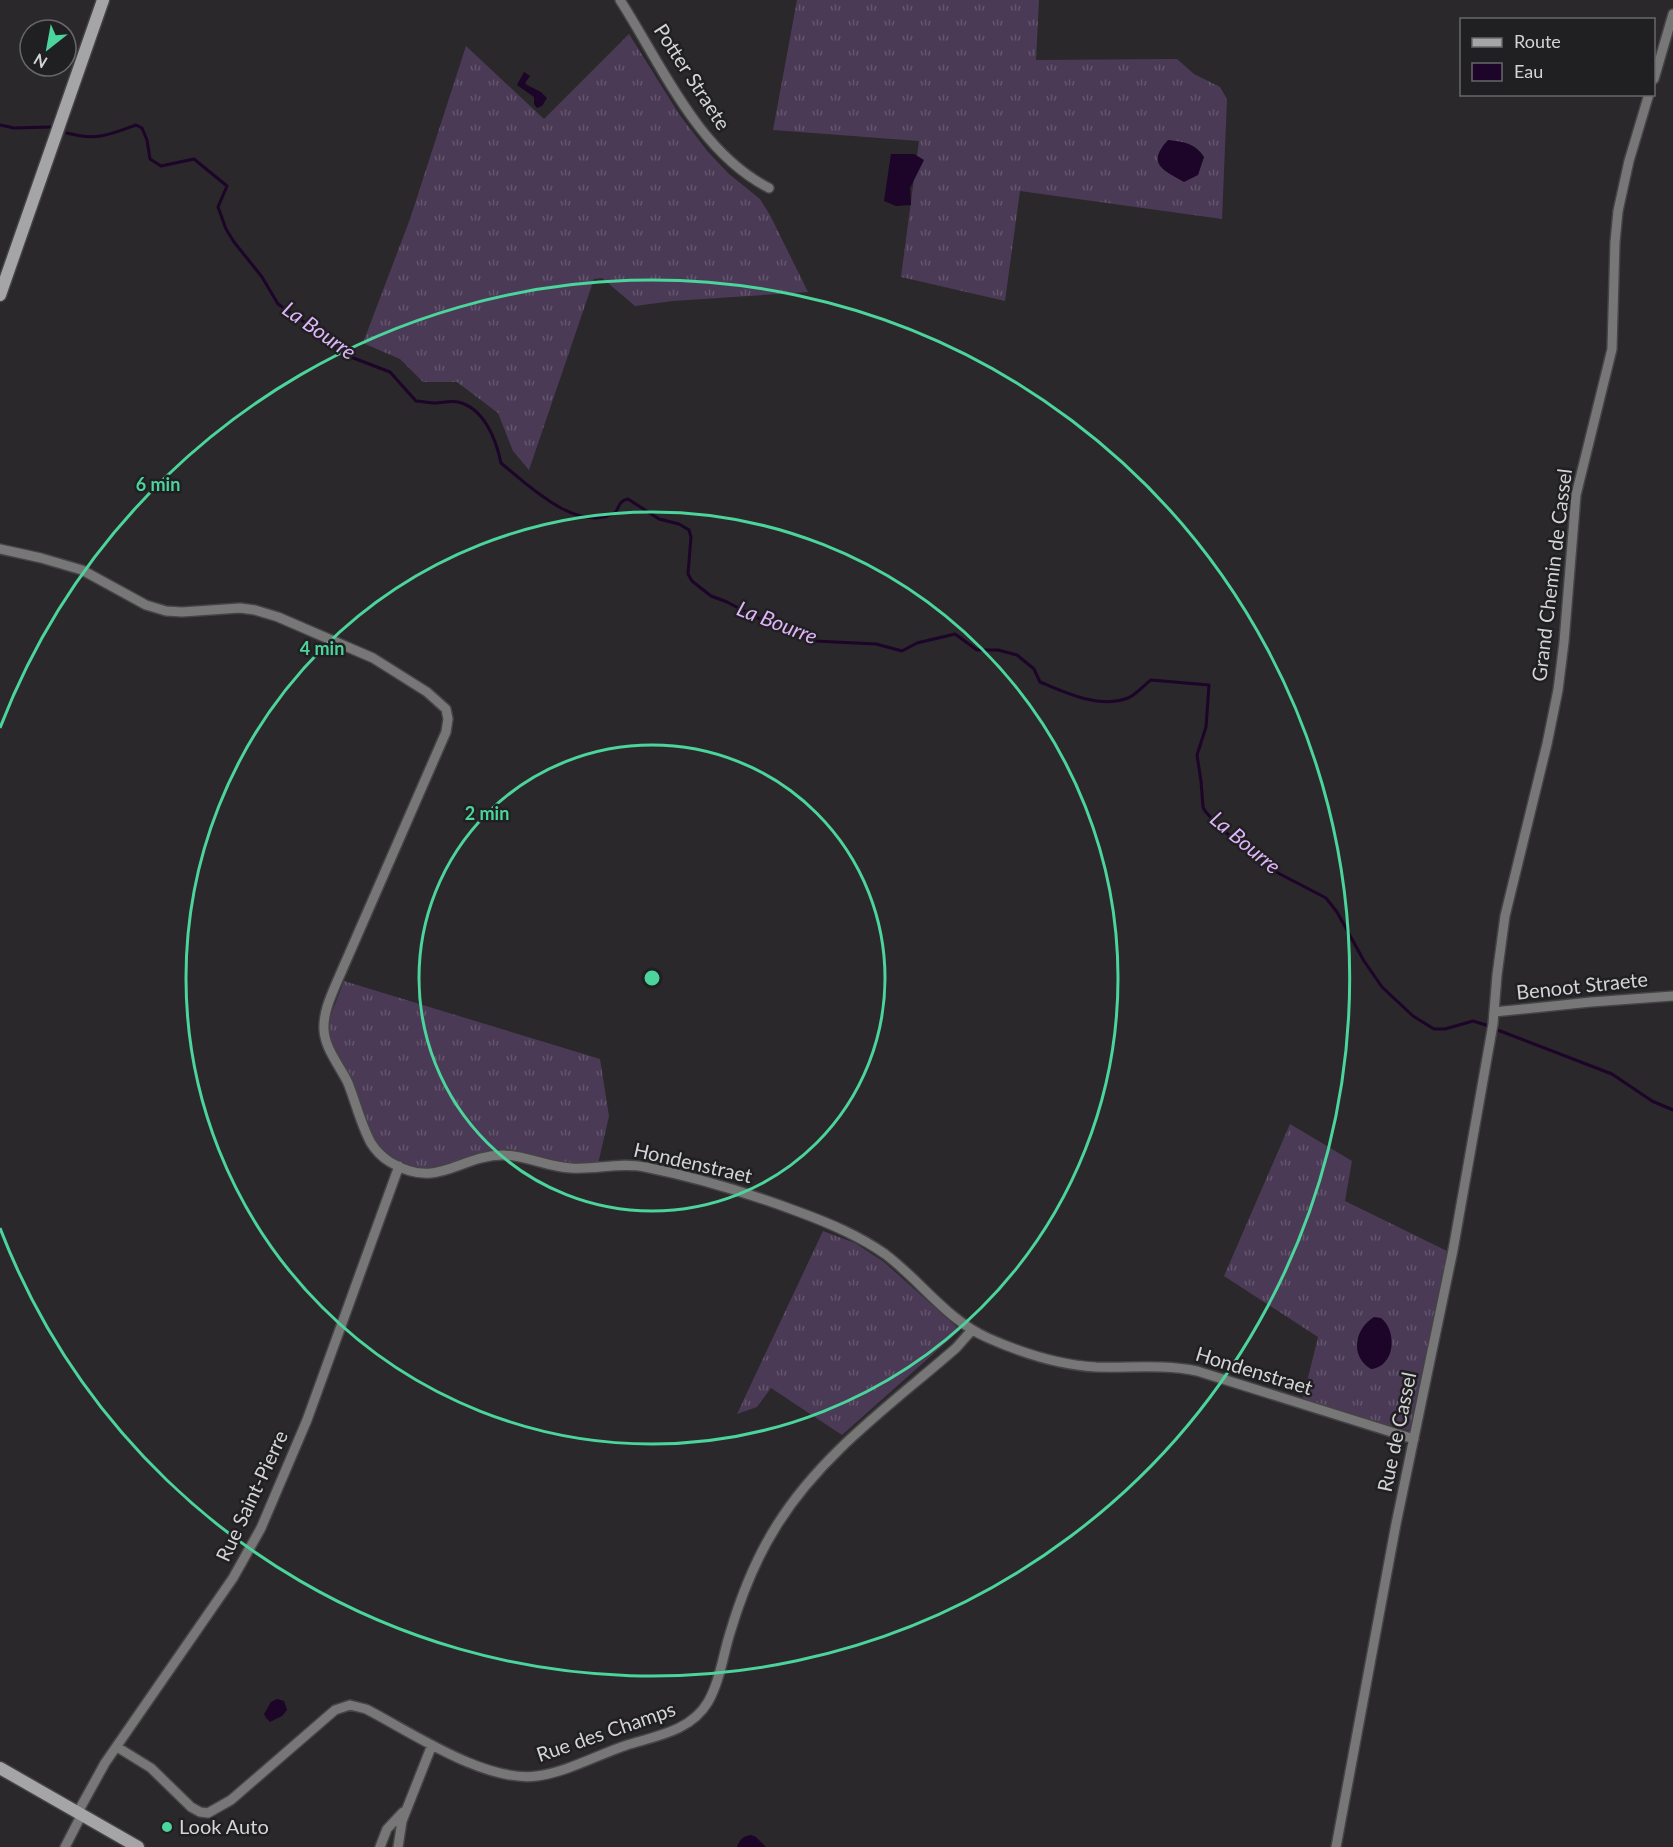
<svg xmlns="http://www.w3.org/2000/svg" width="1673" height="1847" viewBox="0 0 1673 1847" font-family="Lato,sans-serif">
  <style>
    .grass { fill: url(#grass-tufts) }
    .water { fill: #1d0429 }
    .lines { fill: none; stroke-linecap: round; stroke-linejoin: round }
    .stream { stroke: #1d0429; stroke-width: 3 }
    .street-casing { stroke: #454345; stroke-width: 12 }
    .secondary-casing { stroke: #454345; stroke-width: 15 }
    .street { stroke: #787778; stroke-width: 9 }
    .secondary { stroke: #a5a4a6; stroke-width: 12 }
    .ring { fill: none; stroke: #4bd49b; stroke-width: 3 }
    .poi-dot { fill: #4bd49b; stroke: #201f21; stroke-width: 2 }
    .labels { text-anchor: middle; stroke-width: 5; stroke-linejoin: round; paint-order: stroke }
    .street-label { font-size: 20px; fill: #d4d3d5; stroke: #201f21 }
    .poi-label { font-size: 20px; fill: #d4d3d5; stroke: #201f21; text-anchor: start }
    .water-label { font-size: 21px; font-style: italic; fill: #dfb4f9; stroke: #201f21 }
    .centre { fill: #4bd49b; stroke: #201f21; stroke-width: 3 }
    .ring-label { font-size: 18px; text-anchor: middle; font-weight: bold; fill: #4bd49b; stroke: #201f21; stroke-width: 5; stroke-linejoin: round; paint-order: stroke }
  </style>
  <defs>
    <pattern id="grass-tufts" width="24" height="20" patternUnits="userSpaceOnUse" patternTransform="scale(1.5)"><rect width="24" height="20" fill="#4b3a56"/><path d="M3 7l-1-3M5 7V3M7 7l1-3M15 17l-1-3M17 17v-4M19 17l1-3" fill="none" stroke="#64566d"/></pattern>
  </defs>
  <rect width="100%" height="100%" fill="#2a282a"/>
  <path class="grass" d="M797 0H1039L1036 60 1177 59 1194 74 1220 87 1227 99 1222 219 1020 191 1005 301 901 277 919 141 773 130Z
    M629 34 679 114 708 152 729 174 760 199 770 215 808 292 673 301 635 306 602 278 594 279 529 470 513 451 498 413 457 382H423L400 359 363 343 410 219 466 46 544 119Z
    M344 981 600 1059 609 1116 598 1164C581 1164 564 1164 548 1160 532 1155 516 1148 499 1149 477 1150 460 1165 438 1168 422 1170 400 1165 386 1154 368 1140 338 1060 328 1036L327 1025Z
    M1290 1124 1352 1161 1345 1201 1447 1251 1411 1431 1302 1402 1318 1337 1224 1276Z
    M823 1231 855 1243 884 1262 960 1330 842 1435 771 1388 757 1407 737 1414Z"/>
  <path class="water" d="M524 72 530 76 525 83 527 85 541 92 547 98 542 106 537 108 534 104V97L517 85Z
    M1168 140C1184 142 1195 143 1204 157L1198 175 1184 182C1163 170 1146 164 1168 140Z
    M891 154H914L924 160 910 188 911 205 896 206 884 201Z
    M1374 1317 1381 1318C1397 1330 1396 1366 1371 1369 1350 1357 1354 1329 1374 1317Z
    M277 1699 284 1701 287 1710 282 1716 270 1722 266 1718 264 1714 271 1702Z
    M751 1835 756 1837 766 1847H737C740 1839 743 1836 751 1835Z"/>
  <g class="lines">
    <path class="stream" d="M0 125 14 128 50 127
      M67 133C96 141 109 135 136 125L142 128 147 140 150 159 161 166 194 159 227 186 218 207 226 229 234 242 262 277 278 304 324 336 332 346 343 354 390 372 416 401C422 401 428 403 435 403 442 403 450 400 458 402 484 408 496 439 501 463 529 486 579 535 616 512 619 506 620 500 628 499L659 519 679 524 689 530 691 537 688 574 692 581 711 596 727 602 758 618 815 641 876 644 902 651 917 643 955 634 977 650H998L1017 655 1034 669 1040 682C1066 693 1099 709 1128 698 1136 695 1144 685 1151 680L1209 685 1206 727 1197 755 1201 781 1203 807 1205 811 1220 828 1278 873 1326 898 1337 912 1364 961 1382 987 1413 1016 1434 1029H1445L1473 1021 1489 1026
      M1495 1029 1612 1074 1652 1101 1673 1110"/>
    <g class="street-casing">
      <path id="street" d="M620 0C662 65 697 151 769 188
        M1654 79 1673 14
        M0 549 41 558 82 570 146 605 166 611 182 612 240 608 255 610 278 617 373 658 427 692 446 709 448 719 446 732 336 984C330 998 323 1014 324 1030 325 1049 340 1066 348 1083 356 1103 361 1125 371 1143 376 1151 382 1157 390 1162 438 1191 459 1155 503 1155 526 1155 547 1167 571 1168 596 1170 619 1162 645 1167 700 1178 746 1192 799 1212 829 1223 858 1235 885 1254 920 1280 947 1320 988 1338 1022 1353 1059 1365 1096 1367 1130 1368 1163 1364 1197 1371L1414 1439
        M1494 1012 1591 1002 1673 996
        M117 1747 151 1768 191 1807 200 1812 208 1813 231 1800 335 1710 350 1705 366 1709C411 1732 485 1783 537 1776 567 1772 597 1755 627 1745 656 1736 691 1731 708 1702 720 1681 723 1655 730 1633 741 1596 756 1558 777 1525 822 1453 893 1403 956 1348L972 1330
        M78 1812 105 1763 233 1578 261 1528 307 1420 399 1166
        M65 1847 82 1814
        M380 1847 387 1829 403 1812
        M398 1847 402 1821 432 1745
        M1336 1847 1396 1524 1453 1250 1493 1024 1497 975 1505 916 1547 744 1558 690 1564 642 1576 495 1612 349 1615 242 1618 211 1629 161 1649 94"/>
    </g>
    <g class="secondary-casing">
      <path id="secondary" d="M0 295 103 0
        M0 1768 138 1847"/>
    </g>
    <use href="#street" class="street"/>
    <use href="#secondary" class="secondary"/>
  </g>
  <g class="ring">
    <circle cx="652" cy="978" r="233"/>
    <circle cx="652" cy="978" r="466"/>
    <path d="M0 728A698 698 0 1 1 0 1228"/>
  </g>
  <circle class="poi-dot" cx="167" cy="1827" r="6"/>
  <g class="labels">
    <g class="street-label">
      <text transform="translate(692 77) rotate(57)" y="7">Potter Straete</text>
      <text transform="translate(1552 575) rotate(-83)" y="7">Grand Chemin de Cassel</text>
      <text transform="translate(1582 986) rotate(-6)" y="7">Benoot Straete</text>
      <text transform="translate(693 1163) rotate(13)" y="7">Hondenstraet</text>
      <text transform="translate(1254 1371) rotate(17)" y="7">Hondenstraet</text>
      <text transform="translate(1397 1432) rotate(-78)" y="7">Rue de Cassel</text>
      <text transform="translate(252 1496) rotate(-65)" y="7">Rue Saint-Pierre</text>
      <text transform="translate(606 1732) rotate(-19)" y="7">Rue des Champs</text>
    </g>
    <g class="poi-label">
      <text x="179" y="1834">Look Auto</text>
    </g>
    <g class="water-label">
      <text transform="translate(319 331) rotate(35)" y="7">La Bourre</text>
      <text transform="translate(777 623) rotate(21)" y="7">La Bourre</text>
      <text transform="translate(1245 843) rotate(40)" y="7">La Bourre</text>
    </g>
  </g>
  <circle cx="652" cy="978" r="9" class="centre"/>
  <g class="ring-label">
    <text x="158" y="491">6 min</text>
    <text x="322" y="655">4 min</text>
    <text x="487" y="820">2 min</text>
  </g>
  <rect x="1460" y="18" width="195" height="78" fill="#201f21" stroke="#686769" stroke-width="1.5"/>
  <rect x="1472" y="38" width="30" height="9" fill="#a5a4a6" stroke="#686769" stroke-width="1.5"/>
  <text x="1514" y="48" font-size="18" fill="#d4d3d5">Route</text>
  <rect x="1472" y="63" width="30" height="18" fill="#1d0429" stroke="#686769" stroke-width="1.5"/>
  <text x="1514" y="78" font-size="18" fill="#d4d3d5">Eau</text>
  <g transform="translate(48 48) rotate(211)"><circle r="28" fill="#201f21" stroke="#686769" stroke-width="1.5"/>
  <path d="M0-4.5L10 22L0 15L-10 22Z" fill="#4bd49b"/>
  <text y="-9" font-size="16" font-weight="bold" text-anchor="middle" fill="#d4d3d5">N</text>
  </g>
</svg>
